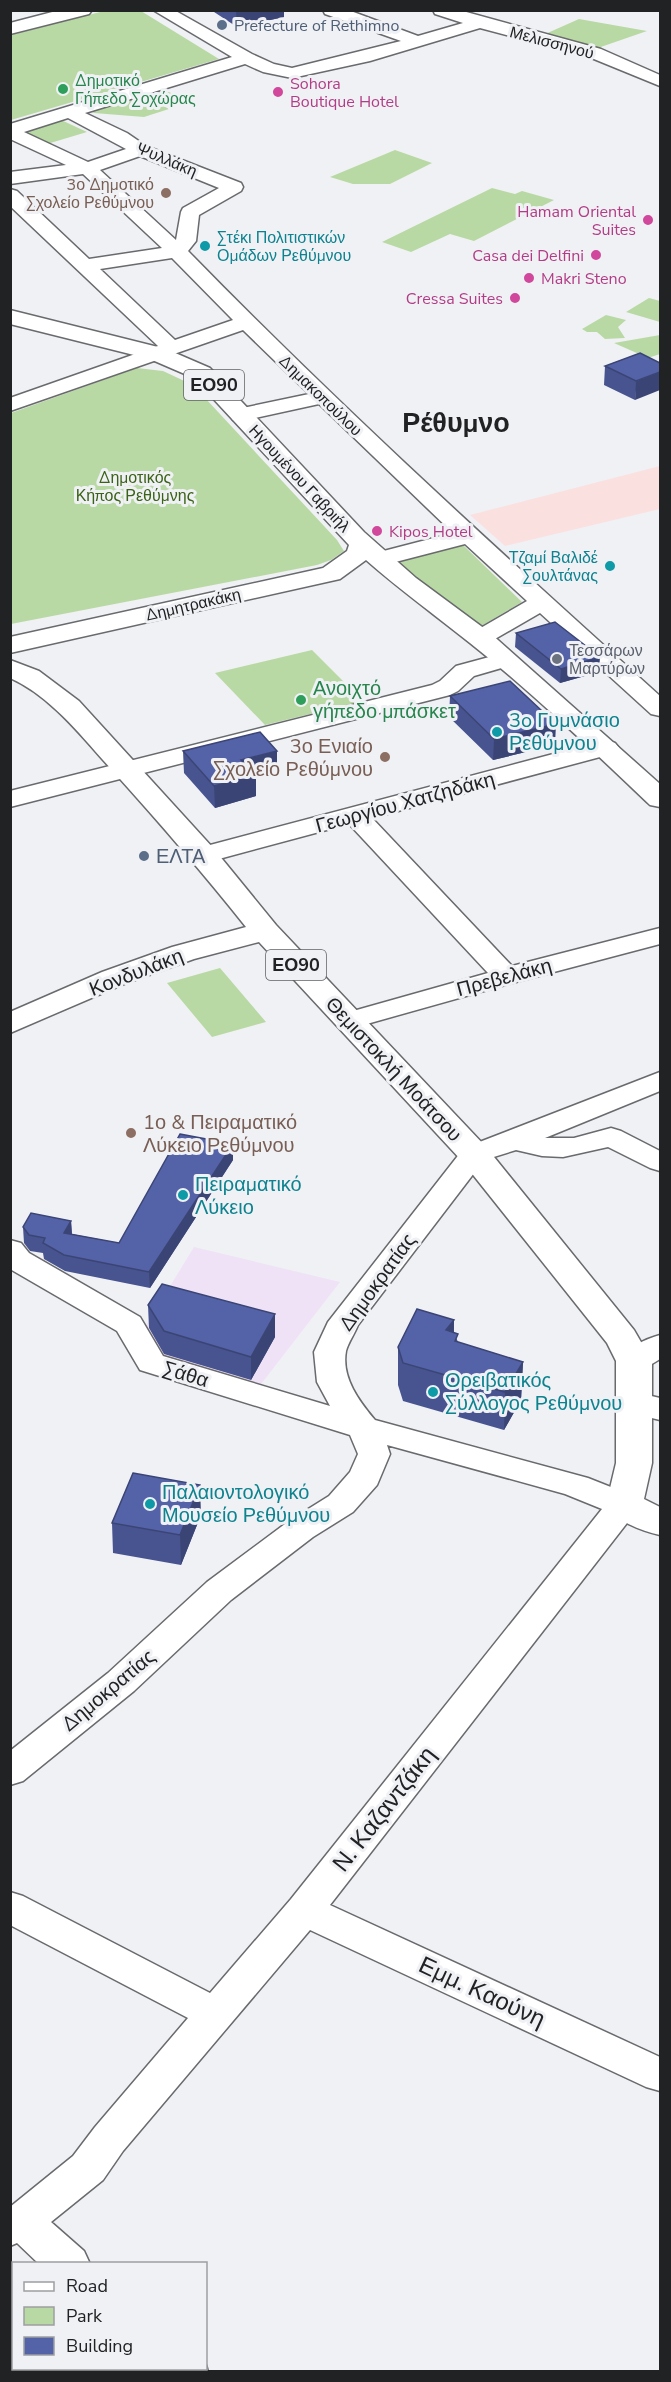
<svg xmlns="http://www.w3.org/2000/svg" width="671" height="2382" viewBox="0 0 671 2382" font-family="'Nunito Sans',sans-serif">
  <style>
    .commercial { fill: #fbe0e0 }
    .industrial { fill: #efe2f6 }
    .green { fill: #b9d9a4 }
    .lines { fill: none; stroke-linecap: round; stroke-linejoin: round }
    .minor-casing { stroke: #696a6d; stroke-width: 3 }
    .major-casing { stroke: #696a6d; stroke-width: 3 }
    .minor { fill: #fff; fill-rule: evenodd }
    .major { fill: #fff; fill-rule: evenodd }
    .wall { fill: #485490 }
    .shaded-wall { fill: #3b4575 }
    .building { fill: #5462a7; stroke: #3b4575; stroke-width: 1.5 }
    .service-dot { fill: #5c6f8a; stroke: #f0f1f5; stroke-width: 2 }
    .leisure-dot { fill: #2e9e5b; stroke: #f0f1f5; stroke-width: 2 }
    .hotel-dot { fill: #d1479c; stroke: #f0f1f5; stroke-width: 2 }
    .education-dot { fill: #8d6e63; stroke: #f0f1f5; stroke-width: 2 }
    .culture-dot { fill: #0f9aa8; stroke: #f0f1f5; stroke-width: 2 }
    .worship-dot { fill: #6b7280; stroke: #f0f1f5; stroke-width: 2 }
    .labels { text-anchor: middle; stroke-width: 6; stroke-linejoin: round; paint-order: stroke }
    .far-service-label { font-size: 16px; fill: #4e5e75; stroke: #f0f1f5; text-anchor: start }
    .far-street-label { font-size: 16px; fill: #212223; stroke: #f0f1f5 }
    .far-leisure-label { font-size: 16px; fill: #27864d; stroke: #f0f1f5; text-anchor: start }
    .far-hotel-label { font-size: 16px; fill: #b23c85; stroke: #f0f1f5; text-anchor: start }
    .far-education-label { font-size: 16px; fill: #785e54; stroke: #f0f1f5; text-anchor: end }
    .far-culture-label { font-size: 16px; fill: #0d838f; stroke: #f0f1f5; text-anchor: start }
    .far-park-label { font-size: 16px; fill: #3b6317; stroke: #f0f1f5 }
    .far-worship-label { font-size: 16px; fill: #5b616d; stroke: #f0f1f5; text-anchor: start }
    .shield { fill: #f0f1f5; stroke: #5f6062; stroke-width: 1.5 }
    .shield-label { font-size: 18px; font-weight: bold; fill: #212223 }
    .leisure-label { font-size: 20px; fill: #27864d; stroke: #f0f1f5; text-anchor: start }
    .culture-label { font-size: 20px; fill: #0d838f; stroke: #f0f1f5; text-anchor: start }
    .education-label { font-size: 20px; fill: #785e54; stroke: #f0f1f5; text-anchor: end }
    .street-label { font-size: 20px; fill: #212223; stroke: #f0f1f5 }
    .service-label { font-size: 20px; fill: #4e5e75; stroke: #f0f1f5; text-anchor: start }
    .near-street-label { font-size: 24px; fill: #212223; stroke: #f0f1f5 }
    .far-town-label { font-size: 27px; font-weight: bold; fill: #212223; stroke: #f0f1f5 }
  </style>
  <rect width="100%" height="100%" fill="#f0f1f5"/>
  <path class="commercial" d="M660 466V509L505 546 470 515Z"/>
  <path class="industrial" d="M194 1247 340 1282 258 1388 155 1361 142 1332Z"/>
  <path class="green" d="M104 11H141L219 59 11 120V35Z
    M579 19 647 31 595 49 543 35Z
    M159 88 176 95 156 102 169 109 144 117 94 113 86 109Z
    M59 119 87 132 47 144 19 131Z
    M395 150 432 163 390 184H353L330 177Z
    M492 188 515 194 522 191 554 200 474 241 450 234 411 252 382 242Z
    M649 298 660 301V322L626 312Z
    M606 315 626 320 618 327 625 338 605 339 597 332H587L582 329Z
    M660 335V354L648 358 614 343Z
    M137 368 163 371 193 385 337 540 344 551 331 560 317 565 11 624V413Z
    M463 545 522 602 478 628 390 563Z
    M312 650 363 701 265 725 215 673Z
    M220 968 266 1022 212 1037 167 983Z"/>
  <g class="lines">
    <g class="minor-casing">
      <path id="minor" d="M153 10H174L252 54 274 64 292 68 401 41 325 14 323 10H348L418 36 463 23 435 14 433 10H459L601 49 660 75V86L589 57 480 28 370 61 292 78 263 72 245 64 85 113 127 133 146 146 241 183 243 187 241 191 199 215 196 241 188 251C339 406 500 552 660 696V716L651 714 540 613 488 643 480 645 472 643 468 638 472 633 527 601 465 544 380 566 372 564 369 559 372 554 453 533 319 404 241 421 233 420 230 415 233 410 309 394 243 330 10 411V398L158 346 10 206V189L17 191 89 259 162 248 83 174 10 184V172L66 165 10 139V124L232 57ZM68 118 126 149 88 162 24 132ZM140 156 219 188 183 208 181 212 176 240 100 170ZM172 258 233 320 175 340 100 269Z
        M504 653 512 655 516 660 512 665 474 676 458 691 450 695 10 807V791L432 685 440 681 456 666Z
        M606 740 615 743 619 748 615 753 372 818 512 966 660 928V944L516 982 349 1029 339 1027 335 1021 339 1015 488 973 349 824 204 863 195 861 191 855 195 849Z
        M660 1072V1091L545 1138H574L611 1128 621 1131 660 1151V1171L650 1168 608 1147 563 1157 542 1156 516 1150 484 1160 358 1325C355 1333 348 1343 346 1351 341 1378 360 1402 375 1420L588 1478 636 1497 641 1505 330 1905 660 2057V2091L646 2087 310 1930 123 2151 103 2180 51 2222 84 2251 90 2264H39L17 2243 10 2246V2207L73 2156 95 2127 188 2018 10 1925V1892L23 1896 210 1993 291 1899 602 1509 565 1494 387 1445 390 1454 377 1485 353 1512 313 1537 231 1600 134 1691 23 1781 10 1785V1751L108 1673 207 1582 289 1521 329 1496 350 1472 358 1454 350 1435 140 1370 117 1331 10 1269V1240L21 1243 29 1253 140 1317 163 1356 330 1406 317 1382 314 1352 328 1322 464 1148Z
        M660 1335V1359C647 1367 639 1373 623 1368L618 1361C627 1348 645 1339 660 1335Z
        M634 1392 660 1398V1420L623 1411 618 1403 623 1395Z
        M206 2365 208 2372H164L163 2368H206Z"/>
    </g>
    <g class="major-casing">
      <path id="major" d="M60 10H92L89 14 10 34V23Z
        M10 310 166 349 210 368 364 532 416 578 489 632 660 784V807L650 805C592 750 533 693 470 643 435 615 400 590 366 560L340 579 10 653V637L323 568 347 551 349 545 194 378 150 359 10 324Z
        M10 660 39 671 79 701 214 849 276 925 486 1147 634 1330 652 1361V1463L644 1499 660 1507V1535C642 1531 615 1521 606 1505L616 1463V1361L607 1343 462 1161 259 942 194 959 124 984 10 1033V1012L102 972 172 947 246 927C203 873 158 821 112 770 82 737 52 697 10 678Z"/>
    </g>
    <use href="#minor" class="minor"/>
    <use href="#major" class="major"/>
  </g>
  <path class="wall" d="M211 10H284V17L237 27Z
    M640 353 635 400 604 385 605 366Z
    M516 633 599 672 560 683 515 647Z
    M450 696 555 745 493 760 449 717Z
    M183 751 277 772 256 777V796L215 808 184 773Z
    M233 1144V1160L150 1288 65 1271 44 1259 43 1253 30 1251 24 1243 23 1227 71 1221 72 1234 119 1243Z
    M148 1305 275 1337 251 1380 164 1354 149 1328Z
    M454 1320V1333L458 1342 523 1362 521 1400 504 1430 403 1401 398 1385V1347Z
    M201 1515 181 1565 113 1553 112 1523Z"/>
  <path class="shaded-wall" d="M236 10H284V17L237 27Z
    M660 372V390L635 400 636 381Z
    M600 657 599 672 560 683 561 669Z
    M556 724 555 745 493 760 494 739Z
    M277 751V772L256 777V796L215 808 214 786 241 760Z
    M233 1144V1160L150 1288 149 1272Z
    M71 1221 72 1237 64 1233Z
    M275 1314V1337L251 1380V1357Z
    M454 1320 453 1358 446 1330Z
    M523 1362 521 1400 504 1430 505 1392Z
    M200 1485 201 1515 181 1565 180 1535Z"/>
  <path class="building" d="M640 353 660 363V372L636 381 605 366Z
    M555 622 600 657 561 669 516 633Z
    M510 681 556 724 494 739 450 696Z
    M260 732 277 751 241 760 256 775 214 786 183 751Z
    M180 1134 233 1144 149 1272 64 1255 43 1243 45 1238 29 1235 23 1227 31 1213 71 1221 64 1233 119 1243Z
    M162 1284 275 1314 251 1357 164 1331 148 1305Z
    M417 1309 454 1320 446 1330 458 1334 455 1341 523 1362 505 1392 403 1363 398 1347Z
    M133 1473 200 1485 180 1535 112 1523Z"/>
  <g class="service-dot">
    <circle cx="222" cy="25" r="6"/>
    <circle cx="144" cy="856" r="6"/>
  </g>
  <g class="leisure-dot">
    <circle cx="63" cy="89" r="6"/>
    <circle cx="301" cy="700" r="6"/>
  </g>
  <g class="hotel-dot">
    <circle cx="278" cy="92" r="6"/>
    <circle cx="648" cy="220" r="6"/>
    <circle cx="596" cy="255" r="6"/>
    <circle cx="529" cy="278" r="6"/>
    <circle cx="515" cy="298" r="6"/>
    <circle cx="377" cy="531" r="6"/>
  </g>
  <g class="education-dot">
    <circle cx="166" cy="193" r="6"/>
    <circle cx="385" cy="757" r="6"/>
    <circle cx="131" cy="1133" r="6"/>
  </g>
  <g class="culture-dot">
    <circle cx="205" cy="246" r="6"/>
    <circle cx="610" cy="566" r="6"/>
    <circle cx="497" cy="732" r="6"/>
    <circle cx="183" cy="1195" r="6"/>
    <circle cx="433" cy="1392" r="6"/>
    <circle cx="150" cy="1504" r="6"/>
  </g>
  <circle class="worship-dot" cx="557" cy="659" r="6"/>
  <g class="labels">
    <g class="far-service-label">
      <text x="234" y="31">Prefecture of Rethimno</text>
    </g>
    <g class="far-street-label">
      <text transform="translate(552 42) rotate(15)" y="6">Μελισσηνού</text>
      <text transform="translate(167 159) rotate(23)" y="6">Ψυλλάκη</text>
      <text transform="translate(321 395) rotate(44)" y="6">Δημακοπούλου</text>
      <text transform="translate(300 478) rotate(47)" y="6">Ηγουμένου Γαβριήλ</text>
      <text transform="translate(193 604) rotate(-13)" y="6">Δημητρακάκη</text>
    </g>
    <g class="far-leisure-label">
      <text x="75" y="86">Δημοτικό<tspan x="75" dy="18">Γήπεδο Σοχώρας</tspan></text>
    </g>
    <g class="far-hotel-label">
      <text x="290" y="89">Sohora<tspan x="290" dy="18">Boutique Hotel</tspan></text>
      <text x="636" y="217" text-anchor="end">Hamam Oriental<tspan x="636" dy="18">Suites</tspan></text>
      <text x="584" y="261" text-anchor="end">Casa dei Delfini</text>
      <text x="541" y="284">Makri Steno</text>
      <text x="503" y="304" text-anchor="end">Cressa Suites</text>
      <text x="389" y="537">Kipos Hotel</text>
    </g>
    <g class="far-education-label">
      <text x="154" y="190">3ο Δημοτικό<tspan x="154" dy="18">Σχολείο Ρεθύμνου</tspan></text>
    </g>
    <g class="far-culture-label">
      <text x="217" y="243">Στέκι Πολιτιστικών<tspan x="217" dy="18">Ομάδων Ρεθύμνου</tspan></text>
      <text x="598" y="563" text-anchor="end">Τζαμί Βαλιδέ<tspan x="598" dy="18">Σουλτάνας</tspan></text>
    </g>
    <g class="far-park-label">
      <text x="135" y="483">Δημοτικός<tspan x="135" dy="18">Κήπος Ρεθύμνης</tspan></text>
    </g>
    <g class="far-worship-label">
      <text x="569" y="656">Τεσσάρων<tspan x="569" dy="18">Μαρτύρων</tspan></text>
    </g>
    <g class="shield">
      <rect x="184" y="370" width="60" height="30" rx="4.5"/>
      <rect x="266" y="950" width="60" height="30" rx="4.5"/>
    </g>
    <g class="shield-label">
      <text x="214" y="391">ΕΟ90</text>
      <text x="296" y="971">ΕΟ90</text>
    </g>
    <g class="leisure-label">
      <text x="313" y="695">Ανοιχτό<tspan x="313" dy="23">γήπεδο μπάσκετ</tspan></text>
    </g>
    <g class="culture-label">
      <text x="509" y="727">3o Γυμνάσιο<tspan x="509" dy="23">Ρεθύμνου</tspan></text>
      <text x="195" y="1191">Πειραματικό<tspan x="195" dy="23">Λύκειο</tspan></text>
      <text x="445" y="1387">Ορειβατικός<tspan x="445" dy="23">Σύλλογος Ρεθύμνου</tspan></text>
      <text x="162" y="1499">Παλαιοντολογικό<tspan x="162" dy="23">Μουσείο Ρεθύμνου</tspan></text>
    </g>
    <g class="education-label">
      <text x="373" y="753">3ο Ενιαίο<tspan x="373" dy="23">Σχολείο Ρεθύμνου</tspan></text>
      <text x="143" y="1129" text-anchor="start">1ο &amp; Πειραματικό<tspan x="143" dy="23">Λύκειο Ρεθύμνου</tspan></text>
    </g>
    <g class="street-label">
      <text transform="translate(405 802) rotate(-15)" y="7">Γεωργίου Χατζηδάκη</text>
      <text transform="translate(136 972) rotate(-21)" y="7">Κονδυλάκη</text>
      <text transform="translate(504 977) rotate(-15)" y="7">Πρεβελάκη</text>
      <text transform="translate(394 1069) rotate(47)" y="7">Θεμιστοκλή Μοάτσου</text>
      <text transform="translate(377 1282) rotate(-54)" y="7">Δημοκρατίας</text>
      <text transform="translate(186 1374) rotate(17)" y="7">Σάθα</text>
      <text transform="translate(108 1690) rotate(-40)" y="7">Δημοκρατίας</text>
    </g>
    <g class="service-label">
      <text x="156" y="863">ΕΛΤΑ</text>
    </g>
    <g class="near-street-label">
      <text transform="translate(384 1809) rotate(-52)" y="8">Ν. Καζαντζάκη</text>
      <text transform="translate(482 1992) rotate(25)" y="8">Εμμ. Καούνη</text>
    </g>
    <g class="far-town-label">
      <text x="456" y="432">Ρέθυμνο</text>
    </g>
  </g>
  <rect width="671" height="2382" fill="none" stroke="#212223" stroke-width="24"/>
  <rect x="12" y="2262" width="195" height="108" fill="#f0f1f5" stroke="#9d9ea1" stroke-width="1.5"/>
  <rect x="24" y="2282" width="30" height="9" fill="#ffffff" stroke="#9d9ea1" stroke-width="1.5"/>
  <text x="66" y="2292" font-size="18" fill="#212223">Road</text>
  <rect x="24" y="2307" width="30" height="18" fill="#b9d9a4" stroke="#9d9ea1" stroke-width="1.5"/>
  <text x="66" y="2322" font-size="18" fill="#212223">Park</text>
  <rect x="24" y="2337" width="30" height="18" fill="#5462a7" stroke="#9d9ea1" stroke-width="1.5"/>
  <text x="66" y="2352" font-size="18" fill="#212223">Building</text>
</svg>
